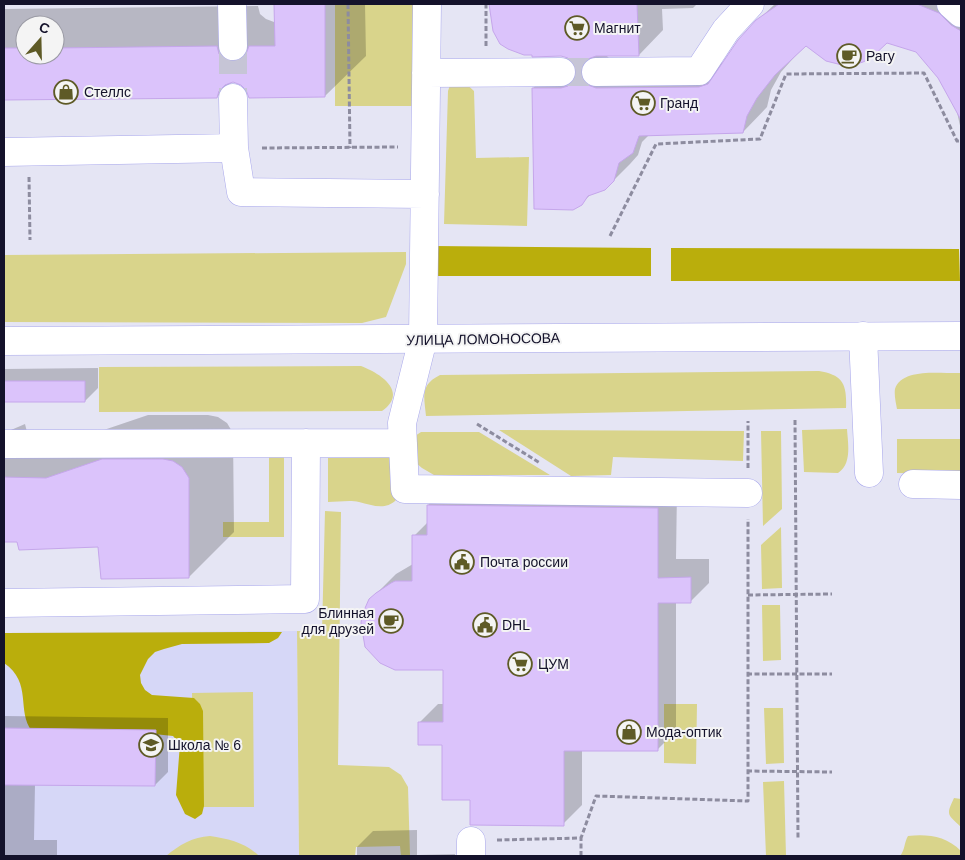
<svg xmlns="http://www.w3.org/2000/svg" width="965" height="860" viewBox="0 0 965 860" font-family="Helvetica,sans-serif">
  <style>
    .built { fill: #d6d7f7 }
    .green { fill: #d9d48b }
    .forest { fill: #baae0c }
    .shadow { fill: #0003; fill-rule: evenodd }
    .building { fill: #dbc3fb; stroke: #c5a6eb }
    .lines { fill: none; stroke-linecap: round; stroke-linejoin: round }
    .minor-tunnel { stroke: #c6c5d6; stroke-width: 28; stroke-dasharray: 28 14; stroke-linecap: butt }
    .minor-casing { stroke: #a7a6ec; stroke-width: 29 }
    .major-casing { stroke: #a7a6ec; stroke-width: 29 }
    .path { stroke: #8d8c9f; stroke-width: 3; stroke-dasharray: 5 2.5; stroke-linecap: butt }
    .minor { stroke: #fff; stroke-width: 28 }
    .major { stroke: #fff; stroke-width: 28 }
    .labels { text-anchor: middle; stroke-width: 4; stroke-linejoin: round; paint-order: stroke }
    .poi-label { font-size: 14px; fill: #14122b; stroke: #f4f4f4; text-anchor: start }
    .street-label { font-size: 14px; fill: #14122b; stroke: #f4f4f4 }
  </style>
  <rect width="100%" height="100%" fill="#e5e5f4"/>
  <path class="built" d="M297 631 299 856H4V633Z"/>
  <path class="green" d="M335 4H418L417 106H335Z
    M452 79 463 81 474 91 476 158 529 157 527 226 444 224 448 91Z
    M406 252V264L386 317 362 323 4 322V255Z
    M361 366C380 373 409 392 382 411L99 412V367Z
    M819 371C843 375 847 384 846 408L426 416C424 396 420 385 440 375Z
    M961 373V409H897C896 403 894 395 895 389 902 367 943 374 961 373Z
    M847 429C848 444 852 464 838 473L804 472 802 430Z
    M499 430 744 431 743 461 613 457 611 475 571 476Z
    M761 431H781L782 509 763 526Z
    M421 432H479L550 475H434L422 468 416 463 415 436Z
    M897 439H961V474L897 473Z
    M269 449H284V537H223V522H269Z
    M394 457 396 500C385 511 372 505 359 502 350 500 338 502 328 502V458Z
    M325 511 341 512 338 765 389 767 401 775 408 787 410 856H401L400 846 356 847 355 856H299L297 631 322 632Z
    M781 527 782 588 762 589 761 545Z
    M762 605H780L781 660 763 661Z
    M253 692 254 807H193L192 693Z
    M664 704H697L696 764 664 763Z
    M764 708H783L784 763 766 764Z
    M784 781 786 856H766L763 782Z
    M954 798 961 799V827C947 814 946 815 954 798Z
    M210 836C228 839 245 842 259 856H166C179 845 193 837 210 836Z
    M908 836C928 834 946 836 961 851V856H900C905 850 904 843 908 836Z"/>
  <path class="forest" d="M433 246 651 248V276H433Z
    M671 248 959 249 960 281H671Z
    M282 632 278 638 269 643 182 644 164 649 155 652 148 659 140 675 141 683 145 690 152 695 194 698 200 704 203 711 204 806 202 814 195 819 185 814 176 795 180 744 173 736 154 734 32 731C16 711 33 683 4 663V633Z"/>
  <path class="shadow" d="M276 4H365L366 56 325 96 247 89 242 83 233 81 217 97 4 99V9L258 6 260 14 266 19 274 22 276 21ZM25 25H55V55H25Z
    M491 4H697L693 8 662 9 663 30 639 55H606L612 61 621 64 725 63 757 21 775 4H961V130L956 108 939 78 916 51 886 42 806 44 781 72 771 90 767 107 743 132 650 134 642 142 638 155 630 164 605 189 592 193 581 204 533 88 558 64H576L569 57 494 30Z
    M98 368V388L85 401H4V369Z
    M148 415H208L218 417 227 423 233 433 234 532 189 577 99 546 4 541V433L25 424 27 432 92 434Z
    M447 486 677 489 676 559H709V583L690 602H676V731L657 750H582V805L563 824 471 799 443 744 419 723 438 704H445V669L366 647 362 631 364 615 370 600 396 574 413 564 414 536 428 522V505Z
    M4 716 168 718V772L155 785 35 784 34 840H57V856H4Z
    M417 830V855L455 854V856H357V847L373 831Z"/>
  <path class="building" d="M274 4H325V97L249 98 246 90 241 85 233 82 225 85 219 91 217 98 4 100V48H25V55H55V48L217 46 219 54 225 59 234 62 242 59 246 54 249 46H275Z
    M489 4H637L639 56H596L588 59 582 65 580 72 582 79 588 85 596 88 699 87 708 84 738 40 756 20 779 4H917L939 13 951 25 961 31V120L938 78 916 52 887 43 871 58 863 62 853 65H842L826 61 806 46 775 75 757 98 747 116 743 133 639 136 633 153 619 163 614 181 605 190 588 196 582 205 573 210 534 209 532 88H561L568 86 574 80 577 71 574 64 568 58 561 56 532 57V55H524L508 49 500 44 493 31Z
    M4 381H85V402H4Z
    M102 459H163L173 461 182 467 189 478V578L101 579 98 547 19 550 17 542H4V477L46 478Z
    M427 505 658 508V578L691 577V603H658V751H564V826L470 825V800H442V745H418V722H443V670H395L380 663 365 647 361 623 362 615 369 599 376 593 391 583 395 581H412V535H427Z
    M4 728 156 730 155 786 4 785Z"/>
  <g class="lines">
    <path class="minor-tunnel" d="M233 46V98
      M561 72H596"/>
    <g class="minor-casing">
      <path id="minor" d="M232 4 233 46
        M427 4 423 339 402 423 405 489 748 493
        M951 4 961 13
        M596 72 699 71 726 30 750 4
        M426 73 561 72
        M233 98 234 148 241 192 425 194
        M4 152 234 148
        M863 336 869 473
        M4 444 403 443
        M913 484 961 485
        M4 603 305 599 306 443
        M471 841V856"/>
    </g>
    <g class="major-casing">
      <path id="major" d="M4 341 961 336"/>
    </g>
    <path class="path" d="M348 4 350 148
      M486 46V4
      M262 148 398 147
      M29 177 30 240
      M610 236 656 144 760 139 786 74 924 73 957 141H961
      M795 420 798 839
      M477 424 540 463
      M748 468V421
      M748 595 832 594
      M747 674H832
      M747 771 832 772
      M497 840 581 838 596 796 748 801V519
      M581 856V838"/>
    <use href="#minor" class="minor"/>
    <use href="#major" class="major"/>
  </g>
  <defs>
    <g id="supermarket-ring" transform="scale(1.25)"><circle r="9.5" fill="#f4f4f4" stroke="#5e5a26" stroke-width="1.5"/><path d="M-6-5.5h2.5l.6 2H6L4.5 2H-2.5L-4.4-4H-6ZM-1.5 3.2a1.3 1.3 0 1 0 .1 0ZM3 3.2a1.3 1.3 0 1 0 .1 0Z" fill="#5e5a26"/></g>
    <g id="cafe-ring" transform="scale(1.25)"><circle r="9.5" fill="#f4f4f4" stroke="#5e5a26" stroke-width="1.5"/><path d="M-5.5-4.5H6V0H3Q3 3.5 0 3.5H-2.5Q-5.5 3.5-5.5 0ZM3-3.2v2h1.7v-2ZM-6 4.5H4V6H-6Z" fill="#5e5a26"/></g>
    <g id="shop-ring" transform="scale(1.25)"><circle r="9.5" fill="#f4f4f4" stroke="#5e5a26" stroke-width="1.5"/><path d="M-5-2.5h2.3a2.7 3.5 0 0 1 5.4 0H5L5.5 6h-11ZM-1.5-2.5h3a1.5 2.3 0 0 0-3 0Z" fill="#5e5a26"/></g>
    <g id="civic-ring" transform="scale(1.25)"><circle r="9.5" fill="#f4f4f4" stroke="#5e5a26" stroke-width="1.5"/><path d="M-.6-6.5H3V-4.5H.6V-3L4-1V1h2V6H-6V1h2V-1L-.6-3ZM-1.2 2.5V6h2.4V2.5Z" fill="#5e5a26"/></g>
    <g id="school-ring" transform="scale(1.25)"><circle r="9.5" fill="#f4f4f4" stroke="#5e5a26" stroke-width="1.5"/><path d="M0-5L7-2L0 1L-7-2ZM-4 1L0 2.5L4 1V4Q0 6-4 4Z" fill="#5e5a26"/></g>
  </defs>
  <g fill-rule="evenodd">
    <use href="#supermarket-ring" x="577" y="28"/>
    <use href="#cafe-ring" x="849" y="56"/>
    <use href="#shop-ring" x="66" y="92"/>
    <use href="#supermarket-ring" x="643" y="103"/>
    <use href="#civic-ring" x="462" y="562"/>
    <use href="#cafe-ring" x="391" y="621"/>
    <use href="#civic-ring" x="485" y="625"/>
    <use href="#supermarket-ring" x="520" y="664"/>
    <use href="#shop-ring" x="629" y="732"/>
    <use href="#school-ring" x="151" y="745"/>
  </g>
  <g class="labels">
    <g class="poi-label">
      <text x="594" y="33">Магнит</text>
      <text x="866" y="61">Рагу</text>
      <text x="84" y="97">Стеллс</text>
      <text x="660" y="108">Гранд</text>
      <text x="480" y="567">Почта россии</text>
      <text x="374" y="618" text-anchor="end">Блинная<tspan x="374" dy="16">для друзей</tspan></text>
      <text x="502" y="630">DHL</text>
      <text x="538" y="669">ЦУМ</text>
      <text x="646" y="737">Мода-оптик</text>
      <text x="168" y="750">Школа № 6</text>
    </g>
    <g class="street-label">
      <text transform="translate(483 339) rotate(-1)" y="5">УЛИЦА ЛОМОНОСОВА</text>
    </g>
  </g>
  <rect width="965" height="860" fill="none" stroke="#14122b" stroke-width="10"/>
  <g transform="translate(40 40) rotate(20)"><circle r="24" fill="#f4f4f4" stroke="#9a9aa4"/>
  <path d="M0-4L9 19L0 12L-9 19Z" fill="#5e5a26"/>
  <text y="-8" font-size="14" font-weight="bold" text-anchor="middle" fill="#14122b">С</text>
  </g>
</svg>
